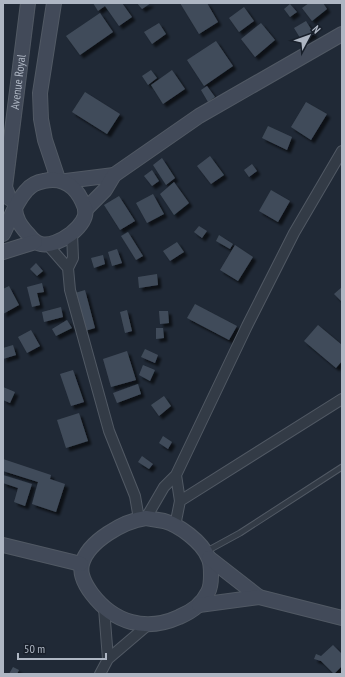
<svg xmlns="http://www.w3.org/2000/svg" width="345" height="677" viewBox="0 0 345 677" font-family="'PT Sans Narrow',sans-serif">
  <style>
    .building { fill: #414c5a; filter: url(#shadow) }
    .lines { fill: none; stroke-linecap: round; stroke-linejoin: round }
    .lane-casing { stroke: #515964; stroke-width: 7 }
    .street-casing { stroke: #515964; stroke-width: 12 }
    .secondary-casing { stroke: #515964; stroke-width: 16 }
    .lane { stroke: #333b46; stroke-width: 5 }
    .street { stroke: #333b46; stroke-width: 10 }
    .secondary { stroke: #424a59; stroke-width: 14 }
    .labels { text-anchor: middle; stroke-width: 3.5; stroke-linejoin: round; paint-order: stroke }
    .street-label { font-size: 12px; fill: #aeb6c3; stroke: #19202b }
  </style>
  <defs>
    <filter id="shadow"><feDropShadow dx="3.5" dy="3.5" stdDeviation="1" flood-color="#0009"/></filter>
  </defs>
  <rect width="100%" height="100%" fill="#202936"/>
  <path class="building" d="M93 3H122L132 17 119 26 105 6 98 11Z
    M137 3H151L142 9Z
    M180 3H207L218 22 199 34Z
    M309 3H323L327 9 312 21 302 8Z
    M290 4 297 12 290 17 284 9Z
    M244 7 254 21 239 32 229 18Z
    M100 13 113 32 80 55 66 36Z
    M306 21 314 34 302 41 294 28Z
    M159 23 166 34 152 44 144 32Z
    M261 23 275 40 255 57 241 39Z
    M216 41 233 66 204 86 187 60Z
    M151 70 157 78 148 85 142 76Z
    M172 70 185 89 163 104 151 85Z
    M207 86 215 97 208 102 201 90Z
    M85 92 120 114 107 134 72 112Z
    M306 102 327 114 311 140 291 127Z
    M268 126 292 137 287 150 262 138Z
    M210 156 224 175 211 184 197 166Z
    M162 158 175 178 166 185 153 165Z
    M252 164 257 171 249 177 244 170Z
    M152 170 159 181 152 186 144 176Z
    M174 182 189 203 174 215 160 194Z
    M271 190 290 201 278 222 259 211Z
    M153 194 164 214 147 223 136 203Z
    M119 196 135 221 120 230 104 205Z
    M199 226 207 231 202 238 194 232Z
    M128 232 143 256 136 260 121 236Z
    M219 235 233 244 230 249 216 241Z
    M177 242 184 252 170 261 163 251Z
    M235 245 253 257 238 281 220 270Z
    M117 249 122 263 112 266 108 252Z
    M103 255 105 264 94 268 91 258Z
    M36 263 43 271 37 276 30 269Z
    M157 274 158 285 139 288 138 277Z
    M42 283 44 292 37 293 40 305 32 307 27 287Z
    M9 286 19 305 3 314V289Z
    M342 287V302L334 294Z
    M85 290 95 328 85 331 75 293Z
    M195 304 237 326 229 340 187 318Z
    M61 307 63 317 44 322 42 312Z
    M127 310 132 331 125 333 120 312Z
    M159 311H168L169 323 160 324Z
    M67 320 72 328 56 336 52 329Z
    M318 325 342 345V361L336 368 304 341Z
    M156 328H163L164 338 156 339Z
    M31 330 40 346 27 353 18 337Z
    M13 345 16 355 3 359V348Z
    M145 349 158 355 155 363 141 357Z
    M127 351 136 380 111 387 103 359Z
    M143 365 155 370 150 381 139 375Z
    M73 370 84 402 71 406 60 374Z
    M138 384 141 394 117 403 113 393Z
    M3 387 15 392 10 403 3 400Z
    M164 396 171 406 159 416 151 405Z
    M79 413 88 441 66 448 57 420Z
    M163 436 172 442 168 449 159 443Z
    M142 456 153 464 149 469 138 462Z
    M3 459 51 475 50 479 65 484 56 512 32 504 38 482 3 471Z
    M3 475 32 484 25 506 14 502 18 488 3 483Z
    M333 645 342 654V666L334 674 321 661 314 659 316 654 321 656Z
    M13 667 19 670 17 674H9Z"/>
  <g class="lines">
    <g class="lane-casing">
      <path id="lane" d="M207 551 240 533 342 467"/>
    </g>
    <g class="street-casing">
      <path id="street" d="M72 233 73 258 68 268 70 290 109 431 135 496 139 519
        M47 244 68 268
        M180 501 342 399
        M146 518 164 487 176 475 247 326 294 233 342 151
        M175 526 180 501 176 475
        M104 608 108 659
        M100 674 108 659 149 624"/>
    </g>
    <g class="secondary-casing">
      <g id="secondary">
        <path d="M54 3 40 93 41 119 45 140 58 179"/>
        <path d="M66 181 114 175"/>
        <path id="s1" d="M17 203 9 198 5 187 28 3"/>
        <path d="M85 210 105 190 114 175 199 116 342 34"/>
        <path d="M3 234C10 220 15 203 26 191 31 185 37 182 44 181 65 176 78 188 85 208 90 225 57 248 41 244 34 243 31 237 27 233 20 225 16 219 15 209"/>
        <path d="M3 252 35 242"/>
        <path d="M146 518C152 519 158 520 164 521 179 525 202 542 208 557 211 562 211 569 211 575 211 581 211 587 208 592 202 605 191 612 179 617 146 632 114 623 92 594 86 586 79 575 82 564 88 541 124 521 146 518Z"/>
        <path d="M3 545 81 564"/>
        <path d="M209 558 259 597"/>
        <path d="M199 605 259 597 342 618"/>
      </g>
    </g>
    <use href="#lane" class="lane"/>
    <use href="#street" class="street"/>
    <use href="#secondary" class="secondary"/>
  </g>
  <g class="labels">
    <g class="street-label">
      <text dy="4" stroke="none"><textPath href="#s1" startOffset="127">Avenue Royal</textPath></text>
    </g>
  </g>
  <rect width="345" height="677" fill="none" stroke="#aeb6c3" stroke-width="8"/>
  <g transform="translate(309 36) rotate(49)" stroke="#19202b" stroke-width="3" paint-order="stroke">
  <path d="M0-3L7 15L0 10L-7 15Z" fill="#aeb6c3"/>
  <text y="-6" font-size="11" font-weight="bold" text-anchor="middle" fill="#aeb6c3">N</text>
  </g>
  <path d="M18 653v6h88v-6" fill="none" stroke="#aeb6c3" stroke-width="2"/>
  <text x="24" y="653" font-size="12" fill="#aeb6c3" stroke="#19202b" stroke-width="3" paint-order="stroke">50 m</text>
</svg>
